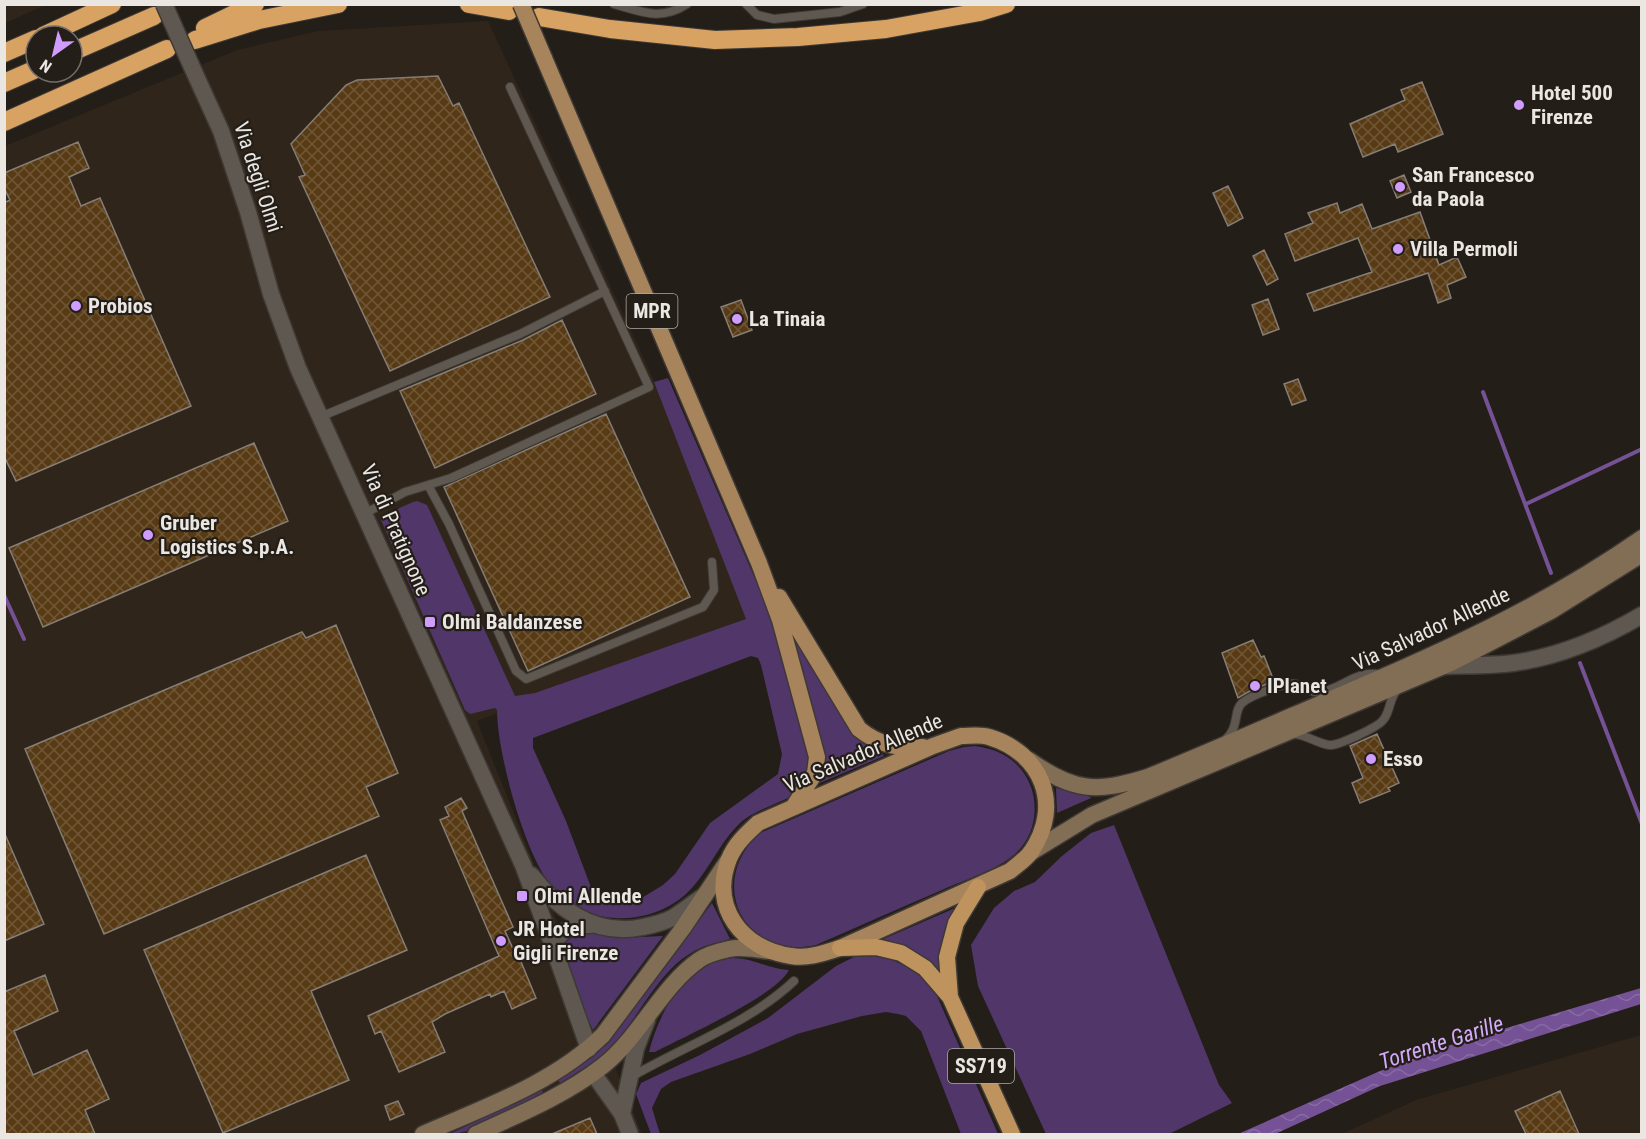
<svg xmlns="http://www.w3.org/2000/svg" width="1646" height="1139" viewBox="0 0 1646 1139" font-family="'Roboto Condensed',sans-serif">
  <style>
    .built { fill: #2f251a }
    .grass { fill: #51366a; fill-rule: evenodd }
    .water { fill: url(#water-waves) }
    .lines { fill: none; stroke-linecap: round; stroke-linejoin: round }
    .stream { stroke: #755195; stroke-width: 4 }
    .building { fill: url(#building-cross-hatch); stroke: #857e76; stroke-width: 1.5 }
    .motorway-tunnel { stroke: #423c36; stroke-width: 18; stroke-dasharray: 18 9; stroke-linecap: butt }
    .service-casing { stroke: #3e3935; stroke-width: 10 }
    .minor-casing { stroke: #3e3935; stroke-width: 19 }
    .secondary-casing { stroke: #3e3935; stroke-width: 19 }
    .primary-casing { stroke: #3e3935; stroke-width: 19 }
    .trunk-casing { stroke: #3e3935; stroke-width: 19 }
    .motorway-casing { stroke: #3e3935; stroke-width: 20 }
    .service { stroke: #5e5850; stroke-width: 8 }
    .minor { stroke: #5e5850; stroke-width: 16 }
    .secondary { stroke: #826e55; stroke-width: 16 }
    .primary { stroke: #a7845b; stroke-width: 16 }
    .trunk { stroke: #bf935e; stroke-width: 16 }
    .motorway { stroke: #d7a262; stroke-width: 18 }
    .minor-bridge-casing { stroke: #3e3935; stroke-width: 19; stroke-linecap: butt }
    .primary-bridge-casing { stroke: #3e3935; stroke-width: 19; stroke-linecap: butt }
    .minor-bridge { stroke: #5e5850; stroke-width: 16 }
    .primary-bridge { stroke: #a7845b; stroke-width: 16 }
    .poi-dot { fill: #d09dff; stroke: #241e18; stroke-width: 2 }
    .labels { text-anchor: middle; stroke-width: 4.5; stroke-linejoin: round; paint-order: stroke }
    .shield { fill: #241e18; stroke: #afaaa5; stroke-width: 1.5 }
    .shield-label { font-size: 20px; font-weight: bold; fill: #eae6e2 }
    .poi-label { font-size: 21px; font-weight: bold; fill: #eae6e2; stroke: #241e18; text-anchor: start }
    .street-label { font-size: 21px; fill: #eae6e2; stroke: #241e18 }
    .water-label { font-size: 22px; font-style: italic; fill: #d3acf9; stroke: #241e18 }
  </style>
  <defs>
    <pattern id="water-waves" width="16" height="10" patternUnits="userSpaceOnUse" patternTransform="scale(1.5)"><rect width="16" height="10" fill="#755195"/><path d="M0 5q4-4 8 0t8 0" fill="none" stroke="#896aa4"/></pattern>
    <pattern id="building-cross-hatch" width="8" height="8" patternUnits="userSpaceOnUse" patternTransform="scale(1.5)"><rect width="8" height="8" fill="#583b15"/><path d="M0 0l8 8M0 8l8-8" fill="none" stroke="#705737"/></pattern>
  </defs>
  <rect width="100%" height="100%" fill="#241e18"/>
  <path class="built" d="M5 4H46V5L5 23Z
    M488 21 658 389 747 619 477 721 642 1134H5V146L237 50 318 31Z
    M1641 1035V1134H1342L1416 1100Z"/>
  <path class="grass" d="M668 378 769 611 809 747C810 764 810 765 802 781 800 784 798 789 795 793 788 801 753 810 740 823 715 847 704 885 674 903 636 927 585 923 554 889 525 858 497 752 497 710L495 708 470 714 465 710 381 520 384 515 413 502 417 501 427 505 515 696 535 693 746 619 654 382ZM751 656 758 658 761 665 782 754 778 774 710 823 675 874 663 885 640 899 628 902 607 903 599 899 592 890 566 821 533 748V738Z
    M786 615 884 756 815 785Z
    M975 746C1000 749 1022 762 1031 787 1039 810 1034 837 1015 854 997 870 964 880 942 890 899 908 858 927 816 945 744 961 705 882 760 833L949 751 964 747Z
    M1056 788 1091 797V798L1057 813Z
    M1114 825 1219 1085 1232 1103 1169 1134H1046L978 986 971 945 994 908 1014 891 1035 882 1062 856 1091 833Z
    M712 903 730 939C717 943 703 945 691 953 660 971 639 1015 616 1042 601 1059 579 1071 560 1083L558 1080 593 1057 609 1042Z
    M953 909H956C943 931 940 949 941 974L881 940Z
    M583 931 618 938 663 936 593 1030 580 1002 561 943 567 937Z
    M872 955C903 962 919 969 937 996L998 1134H961L921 1031 906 1016 898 1014 886 1012 862 1016 797 1034 750 1054 671 1082 661 1089 652 1108 660 1134H651L636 1094 641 1083 700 1055 768 1018 836 966 854 957Z
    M732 958C754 958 768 969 789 970 776 996 683 1037 655 1052H649C657 1019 679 975 713 962 719 960 726 959 732 958Z
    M541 1089 543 1092C521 1104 474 1134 450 1134Z"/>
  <path class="water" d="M1641 988V1004L1380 1086 1275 1134H1238L1380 1071 1456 1043 1469 1042 1493 1032Z"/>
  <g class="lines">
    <path class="stream" d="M1483 392 1551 573
      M1526 504 1642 449
      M4 595 24 639
      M1580 663 1642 824"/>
  </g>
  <path class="building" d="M438 76 453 106 459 103 550 297 390 371 299 177 305 175 291 144 346 85 357 80Z
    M1422 82 1443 134 1398 152 1395 144 1363 157 1350 124 1405 100 1401 90Z
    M78 142 89 168 69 177 81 206 100 198 191 406 16 481 4 456V203L10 200 4 188V173Z
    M1404 175 1411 192 1397 198 1390 181Z
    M1228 186 1243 218 1228 226 1213 193Z
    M1337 203 1340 213 1362 204 1372 229 1420 212 1439 265 1457 257 1466 277 1447 285 1451 298 1438 303 1428 273 1314 311 1307 294 1372 272 1358 238 1295 261 1285 234 1313 223 1308 213Z
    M1264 250 1278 279 1267 285 1253 256Z
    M1268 299 1279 329 1263 335 1252 305Z
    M741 300 752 330 733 337 721 307Z
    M562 320 596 394 435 468 400 391 523 340Z
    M1298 379 1306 400 1292 405 1284 384Z
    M606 414 690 597 528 671 444 487Z
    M254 443 288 521 43 627 9 548Z
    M336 625 398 773 366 787 379 816 104 934 25 749 302 632 306 638Z
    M1253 640 1261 657 1264 656 1274 681 1250 691 1238 698 1222 653Z
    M1377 734 1399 783 1388 788 1390 791 1360 803 1352 783 1363 778 1350 746Z
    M461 798 467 808 462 811 513 927 505 931 514 951 517 952 536 998 512 1009 504 991 491 997 490 994 445 1014 432 1022 445 1052 399 1072 381 1031 375 1034 368 1016 499 956 440 820 449 816 445 807Z
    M4 832 44 924 4 941Z
    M366 855 407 950 311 991 349 1080 223 1133 144 950Z
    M45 975 58 1011 14 1031 33 1075 87 1050 109 1099 85 1110 95 1134H4V992Z
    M1560 1091 1579 1134H1526L1515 1111Z
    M398 1101 404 1114 390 1120 385 1106Z
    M590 1118 597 1134H552Z"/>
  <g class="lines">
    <path class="motorway-tunnel" d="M154 16 178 4"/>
    <g class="service-casing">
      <path id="service" d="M614 4C642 12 661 21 687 4
        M746 4 757 15 774 19 840 12 863 4
        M320 417 520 334 605 291
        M428 485 449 524 516 671 526 679 703 607 714 590 712 562
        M364 514 405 492 451 478 649 387 510 87
        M1292 734C1306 734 1316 743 1329 745 1338 746 1379 727 1384 719 1391 709 1389 698 1398 689
        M1225 740C1240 727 1233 711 1242 703 1250 696 1285 682 1295 684 1304 685 1311 694 1321 692 1341 689 1356 671 1378 674
        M631 1077C686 1045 748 1024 794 981"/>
    </g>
    <g class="minor-casing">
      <path id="minor" d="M191 65 221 131 248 212 271 294 298 368 523 865 553 946 589 1049
        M1444 666C1467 665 1490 666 1513 663 1557 657 1603 638 1642 615
        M531 875C559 910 596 937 643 927 653 925 665 922 674 917 685 910 695 902 705 895
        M553 946C560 929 574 925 591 925
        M593 1073 622 1114 630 1134
        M622 1114 636 1048 647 1020"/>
    </g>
    <g class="secondary-casing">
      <path id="secondary" d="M1029 760C1074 792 1096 793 1148 777 1211 751 1273 724 1336 697 1443 652 1546 605 1642 538
        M1030 853 1092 815 1451 663 1551 611 1642 554
        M423 1134C485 1107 554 1083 603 1035L683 928 727 862
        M476 1134C518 1115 568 1094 604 1065 641 1035 661 987 699 960 706 955 720 951 729 949 742 946 757 950 770 951"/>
    </g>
    <g class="primary-casing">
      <path id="primary" d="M544 58 759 563 780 620 817 757 815 773 794 806
        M779 597 859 729C879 745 898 749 923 747
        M961 736C970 736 980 734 989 737 1042 753 1063 805 1031 852 1026 859 1017 865 1010 871L840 948C824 953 808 959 791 956 742 949 710 907 729 859 735 844 746 834 758 823L933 746Z"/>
    </g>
    <g class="trunk-casing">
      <path id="trunk" d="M840 948 876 947 901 953 925 968 950 997 1012 1134
        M950 997 947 957 956 923 978 887"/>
    </g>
    <g class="motorway-casing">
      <path id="motorway" d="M469 4 509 11
        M539 17 610 29 715 40 798 37 886 29 980 12 1006 4
        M205 28 255 4
        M43 36 112 4
        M195 40 259 20 338 4
        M72 52 154 16
        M4 53 36 39
        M4 83 36 69
        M4 122 167 49"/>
    </g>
    <use href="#service" class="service"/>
    <use href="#minor" class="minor"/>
    <use href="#secondary" class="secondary"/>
    <use href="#primary" class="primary"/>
    <use href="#trunk" class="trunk"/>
    <use href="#motorway" class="motorway"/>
    <g class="minor-bridge-casing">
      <path id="minor-bridge" d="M164 4 191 65"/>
    </g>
    <g class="primary-bridge-casing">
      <path id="primary-bridge" d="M521 4 544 58"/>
    </g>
    <use href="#minor-bridge" class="minor-bridge"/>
    <use href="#primary-bridge" class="primary-bridge"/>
  </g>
  <g class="poi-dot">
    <circle cx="1519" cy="105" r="6"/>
    <circle cx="1400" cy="187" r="6"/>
    <circle cx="1398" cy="249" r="6"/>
    <circle cx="76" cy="306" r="6"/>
    <circle cx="737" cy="319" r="6"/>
    <circle cx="148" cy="535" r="6"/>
    <rect x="424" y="616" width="12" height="12" rx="3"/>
    <circle cx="1255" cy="686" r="6"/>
    <circle cx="1371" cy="759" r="6"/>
    <rect x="516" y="890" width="12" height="12" rx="3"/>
    <circle cx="501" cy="941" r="6"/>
  </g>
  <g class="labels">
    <g class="shield">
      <rect x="626.5" y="294" width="51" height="34" rx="4.5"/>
      <rect x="948" y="1049" width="66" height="34" rx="4.5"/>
    </g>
    <g class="shield-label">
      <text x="652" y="318">MPR</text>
      <text x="981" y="1073">SS719</text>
    </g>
    <g class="poi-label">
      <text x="1531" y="100">Hotel 500<tspan x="1531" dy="24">Firenze</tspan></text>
      <text x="1412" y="182">San Francesco<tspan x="1412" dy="24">da Paola</tspan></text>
      <text x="1410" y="256">Villa Permoli</text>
      <text x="88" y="313">Probios</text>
      <text x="749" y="326">La Tinaia</text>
      <text x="160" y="530">Gruber<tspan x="160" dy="24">Logistics S.p.A.</tspan></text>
      <text x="442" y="629">Olmi Baldanzese</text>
      <text x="1267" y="693">IPlanet</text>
      <text x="1383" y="766">Esso</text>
      <text x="534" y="903">Olmi Allende</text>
      <text x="513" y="936">JR Hotel<tspan x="513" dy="24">Gigli Firenze</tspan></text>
    </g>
    <g class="street-label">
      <text transform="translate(258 177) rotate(72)" y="7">Via degli Olmi</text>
      <text transform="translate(396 530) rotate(66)" y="7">Via di Pratignone</text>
      <text transform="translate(1431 629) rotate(-25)" y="7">Via Salvador Allende</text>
      <text transform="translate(863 753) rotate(-23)" y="7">Via Salvador Allende</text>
    </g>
    <g class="water-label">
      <text transform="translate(1441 1042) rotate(-18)" y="8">Torrente Garille</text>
    </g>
  </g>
  <rect width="1646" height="1139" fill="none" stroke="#eae6e2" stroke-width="12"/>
  <g transform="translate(54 54) rotate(214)"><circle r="28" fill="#241e18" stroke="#736e69" stroke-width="1.5"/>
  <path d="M0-4.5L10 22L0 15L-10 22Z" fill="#d09dff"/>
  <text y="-9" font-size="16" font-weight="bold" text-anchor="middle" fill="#eae6e2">N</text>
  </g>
</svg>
